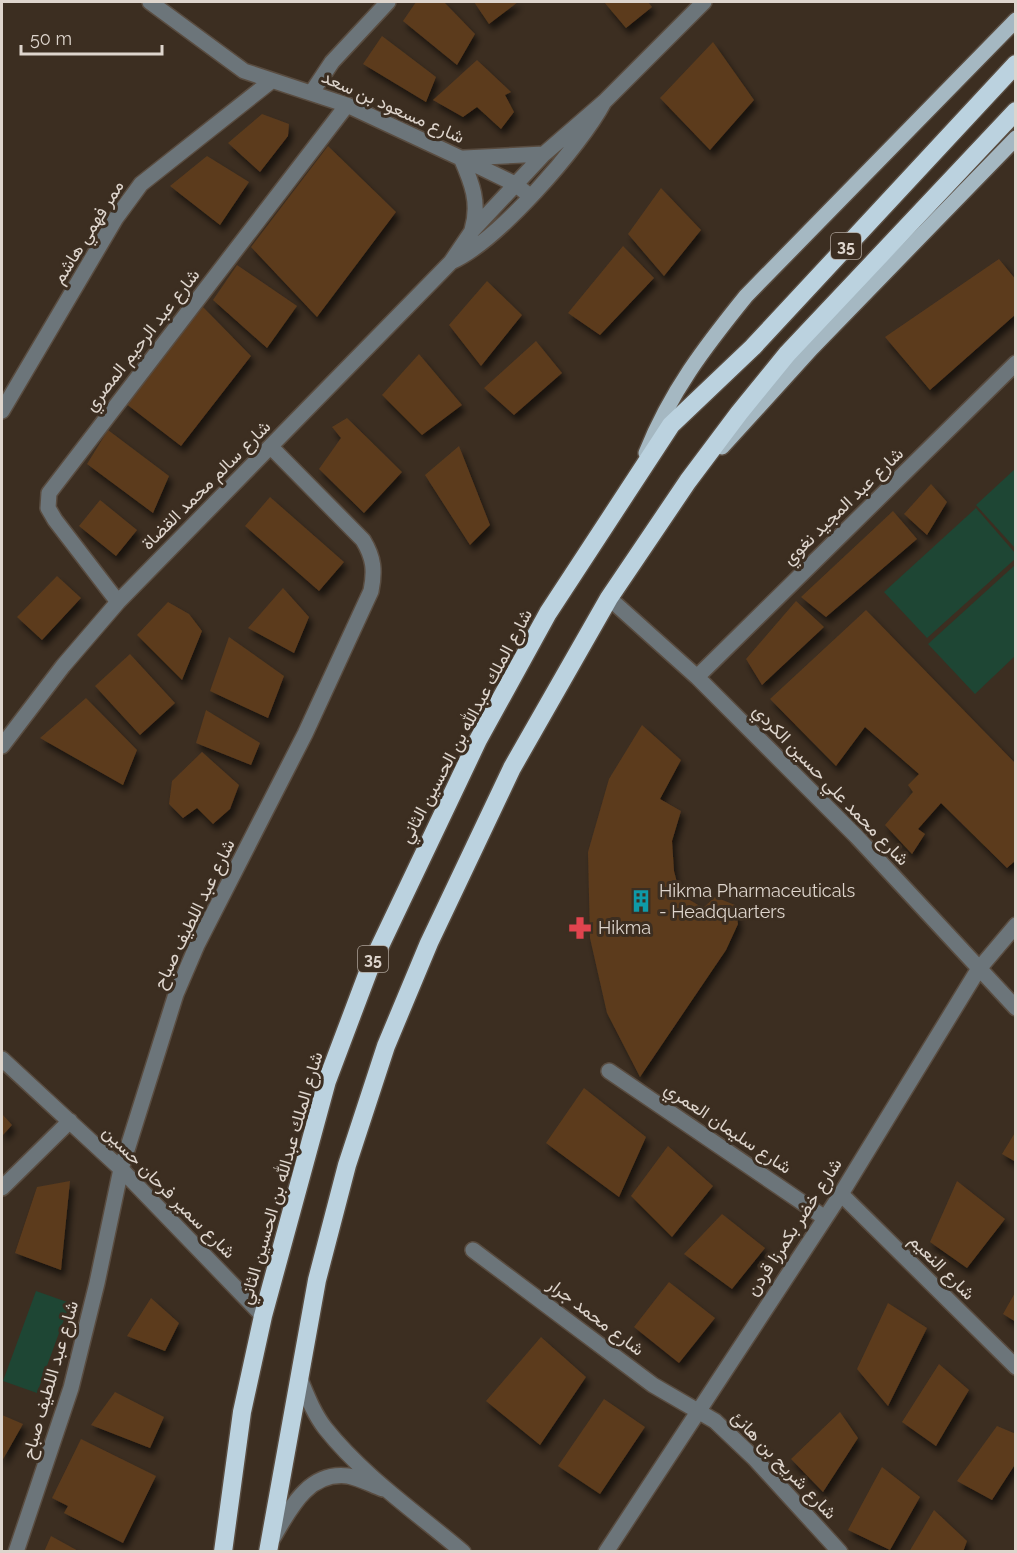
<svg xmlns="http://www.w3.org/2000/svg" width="1017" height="1553" viewBox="0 0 1017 1553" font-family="Raleway,Vazirmatn,sans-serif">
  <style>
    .green { fill: #1e4634 }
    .building { fill: #5b3b1d; filter: url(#shadow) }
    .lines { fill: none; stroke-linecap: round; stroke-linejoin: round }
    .minor-casing { stroke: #594c40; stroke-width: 18 }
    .major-casing { stroke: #594c40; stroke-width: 18 }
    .highway-casing { stroke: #594c40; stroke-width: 21 }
    .minor { stroke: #6c757a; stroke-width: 15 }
    .major { stroke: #a5b8c2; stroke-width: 15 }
    .highway { stroke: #bbd2df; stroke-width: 18 }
    .labels { text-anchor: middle; stroke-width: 6; stroke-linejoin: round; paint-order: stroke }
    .shield { fill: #3c2e21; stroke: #ada399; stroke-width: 1.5 }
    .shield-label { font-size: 16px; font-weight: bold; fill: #ded5cd }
    .street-label { font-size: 18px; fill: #ded5cd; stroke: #3c2e21 }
    .poi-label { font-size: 18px; fill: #ded5cd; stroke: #3c2e21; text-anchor: start }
  </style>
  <defs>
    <filter id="shadow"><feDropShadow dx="3.5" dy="6" stdDeviation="3" flood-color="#0009"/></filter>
  </defs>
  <rect width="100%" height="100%" fill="#3c2e21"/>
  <path class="green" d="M1015 469V548L976 505Z
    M976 508 1015 553V559L927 638 884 592Z
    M1015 565V656L975 694 928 644Z
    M36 1291 70 1303 37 1393 3 1381Z"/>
  <path class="building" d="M416 2H444L475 34 457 65 403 21Z
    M474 2H518L489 24Z
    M604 2H648L652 7 626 28Z
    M382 36 436 77 426 102 363 64Z
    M713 42 754 100 710 150 660 98Z
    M477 60 511 92 505 95 514 112 501 129 477 107 463 117 433 100Z
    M262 114 289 124 288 136 260 172 228 143Z
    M328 146 396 212 317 317 251 247Z
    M207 156 249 182 220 225 170 186Z
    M661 188 701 230 664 276 628 234Z
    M623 246 654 278 600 335 568 313Z
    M999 259 1016 280V314L930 390 885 337Z
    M237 265 297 306 267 348 213 300Z
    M487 281 522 315 481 366 449 325Z
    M203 307 251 356 181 446 125 403Z
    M536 341 562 373 514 415 484 388Z
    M419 354 462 405 422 435 382 395Z
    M347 418 402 472 364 513 319 469 341 438 332 427Z
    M108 430 169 476 153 513 87 464Z
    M459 446 490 525 470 545 425 475Z
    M931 484 947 502 927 535 904 514Z
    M270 497 344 562 319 591 245 526Z
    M100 500 137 530 116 556 79 526Z
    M893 511 917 539 826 617 801 597Z
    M57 576 81 598 42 640 17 617Z
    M283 588 309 617 294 653 248 628Z
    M796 601 824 627 762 685 746 659Z
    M168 602 189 614 202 631 182 680 137 635Z
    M866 610 1016 764V860L1007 868 941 803 918 829 925 834 912 854 885 825 913 792 908 785 919 774 865 727 836 766 770 699Z
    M229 637 284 676 268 718 210 691Z
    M130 654 175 703 140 735 95 686Z
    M86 698 137 750 123 785 40 738Z
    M206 710 260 743 251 765 196 743Z
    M642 725 681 760 660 799 681 811 672 841 674 871 680 894 703 908 715 897 735 905 738 924 726 950 640 1077 607 1013 590 938 588 852 609 779Z
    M202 752 239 785 230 809 213 824 197 808 183 818 169 804 172 781Z
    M584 1088 646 1137 619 1197 546 1143Z
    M2 1114 12 1125 2 1136Z
    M1016 1131V1162L1002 1154Z
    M668 1146 713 1186 672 1237 631 1196Z
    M70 1181 61 1270 15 1253 37 1187Z
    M957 1181 1005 1219 967 1268 930 1242Z
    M722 1214 765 1248 732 1289 684 1254Z
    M669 1282 715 1318 679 1363 634 1327Z
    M1016 1291V1322L1003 1314Z
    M151 1298 179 1323 165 1351 127 1336Z
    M888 1303 927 1328 888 1406 857 1369Z
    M541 1337 586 1377 540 1445 486 1401Z
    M939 1364 969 1390 936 1446 902 1422Z
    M115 1392 164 1417 150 1448 91 1425Z
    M604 1399 645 1427 600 1494 558 1466Z
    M840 1412 858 1438 823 1492 791 1459Z
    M2 1415 23 1424 2 1461Z
    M997 1426 1016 1434V1463L992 1500 957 1481Z
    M81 1439 156 1476 123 1543 64 1513 68 1506 52 1498Z
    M882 1467 920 1497 890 1550 848 1530Z
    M934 1510 967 1541 963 1552H909Z
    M51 1536 80 1552H44Z"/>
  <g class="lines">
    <g class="minor-casing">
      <path id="minor" d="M150 2 244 71 347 105 484 169 515 184 530 196
        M312 92 332 62 388 2
        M461 158C472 183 480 203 472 230
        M464 158 544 154
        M451 262 472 231 544 154 604 102 704 2
        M2 411 116 218 141 184 270 82
        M609 598 697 677 857 837 1016 1008
        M118 602 55 520 48 508 49 493 347 105
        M697 677 1016 363
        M2 746 63 666 118 602 451 262C498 241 580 147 604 102
        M2 1059 121 1169 263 1316
        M609 1071 825 1218
        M2 1188 70 1121
        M841 1194 1016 1367
        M473 1250 653 1385 715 1421 754 1458 840 1552
        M300 1379C307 1396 314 1414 325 1428 363 1476 417 1513 463 1552
        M273 1538C290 1509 308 1471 348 1476 359 1478 372 1485 383 1489
        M16 1552 71 1388 97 1283 121 1169 176 994 197 945 305 734 371 591C375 571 374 558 363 540L271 447
        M606 1552 841 1194 978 970 1016 925"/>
    </g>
    <g class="major-casing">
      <path id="major" d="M722 447 812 348 1016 138
        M646 453C671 391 704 348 746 296L1016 20"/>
    </g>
    <g class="highway-casing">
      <path id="highway" d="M223 1552 242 1412 263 1316 327 1081 370 967 478 740 548 613 671 425 753 347 1016 64
        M268 1552 317 1280 347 1165 386 1046 429 943 512 768 609 598 688 481 739 413 787 354 1016 111"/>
    </g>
    <use href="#minor" class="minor"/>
    <use href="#major" class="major"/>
    <use href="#highway" class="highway"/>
  </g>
  <defs>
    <g id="building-bare" transform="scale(1.8)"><path d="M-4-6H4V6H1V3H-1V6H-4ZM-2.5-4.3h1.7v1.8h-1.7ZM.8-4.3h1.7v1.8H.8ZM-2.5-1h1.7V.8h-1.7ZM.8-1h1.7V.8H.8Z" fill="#0f9aa8" stroke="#3c2e21" stroke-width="2.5" paint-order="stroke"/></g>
    <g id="pharmacy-bare" transform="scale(1.8)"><path d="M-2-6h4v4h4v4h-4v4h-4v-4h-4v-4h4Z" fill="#e0444e" stroke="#3c2e21" stroke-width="2.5" paint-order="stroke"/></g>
  </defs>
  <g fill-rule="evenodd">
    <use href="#building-bare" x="641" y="901"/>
    <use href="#pharmacy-bare" x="580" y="928"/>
  </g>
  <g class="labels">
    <g class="shield">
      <rect x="831" y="233" width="30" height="26" rx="4.5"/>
      <rect x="358" y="946" width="30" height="26" rx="4.5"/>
    </g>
    <g class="shield-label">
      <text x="846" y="252">35</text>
      <text x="373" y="965">35</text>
    </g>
    <g class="street-label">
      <text transform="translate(393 107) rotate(24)" y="6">شارع مسعود بن سعد</text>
      <text transform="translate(88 232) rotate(-58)" y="6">ممر فهمي هاشم</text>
      <text transform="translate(142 340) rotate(-52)" y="6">شارع عبد الرحيم المصري</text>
      <text transform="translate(206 485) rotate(-45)" y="6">شارع سالم محمد القضاة</text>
      <text transform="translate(843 506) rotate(-44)" y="6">شارع عبد المجيد نغوي</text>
      <text transform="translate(466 726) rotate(-62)" y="6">شارع الملك عبدالله بن الحسين الثاني</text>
      <text transform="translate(831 785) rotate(46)" y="6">شارع محمد علي حسين الكردي</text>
      <text transform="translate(194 914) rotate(-64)" y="6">شارع عبد اللطيف صباح</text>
      <text transform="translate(728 1128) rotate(34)" y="6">شارع سليمان العمري</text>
      <text transform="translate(281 1178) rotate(-74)" y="6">شارع الملك عبدالله بن الحسين الثاني</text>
      <text transform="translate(169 1192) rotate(45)" y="6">شارع سمير فرحان حسين</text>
      <text transform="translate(794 1227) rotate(-57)" y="6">شارع خضر بكمرزا قردن</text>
      <text transform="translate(942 1267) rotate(45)" y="6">شارع النعيم</text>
      <text transform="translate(596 1317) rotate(37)" y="6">شارع محمد جرار</text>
      <text transform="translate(50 1380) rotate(-74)" y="6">شارع عبد اللطيف صباح</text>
      <text transform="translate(784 1465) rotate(46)" y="6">شارع شريح بن هانئ</text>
    </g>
    <g class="poi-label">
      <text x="659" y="897">Hikma Pharmaceuticals<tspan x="659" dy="21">- Headquarters</tspan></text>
      <text x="598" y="934">Hikma</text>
    </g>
  </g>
  <rect width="1017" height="1553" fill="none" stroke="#ded5cd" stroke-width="6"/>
  <path d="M21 45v9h141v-9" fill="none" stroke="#ded5cd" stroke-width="3"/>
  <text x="30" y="45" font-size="18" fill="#ded5cd" stroke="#3c2e21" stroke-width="4.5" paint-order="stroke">50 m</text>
</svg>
